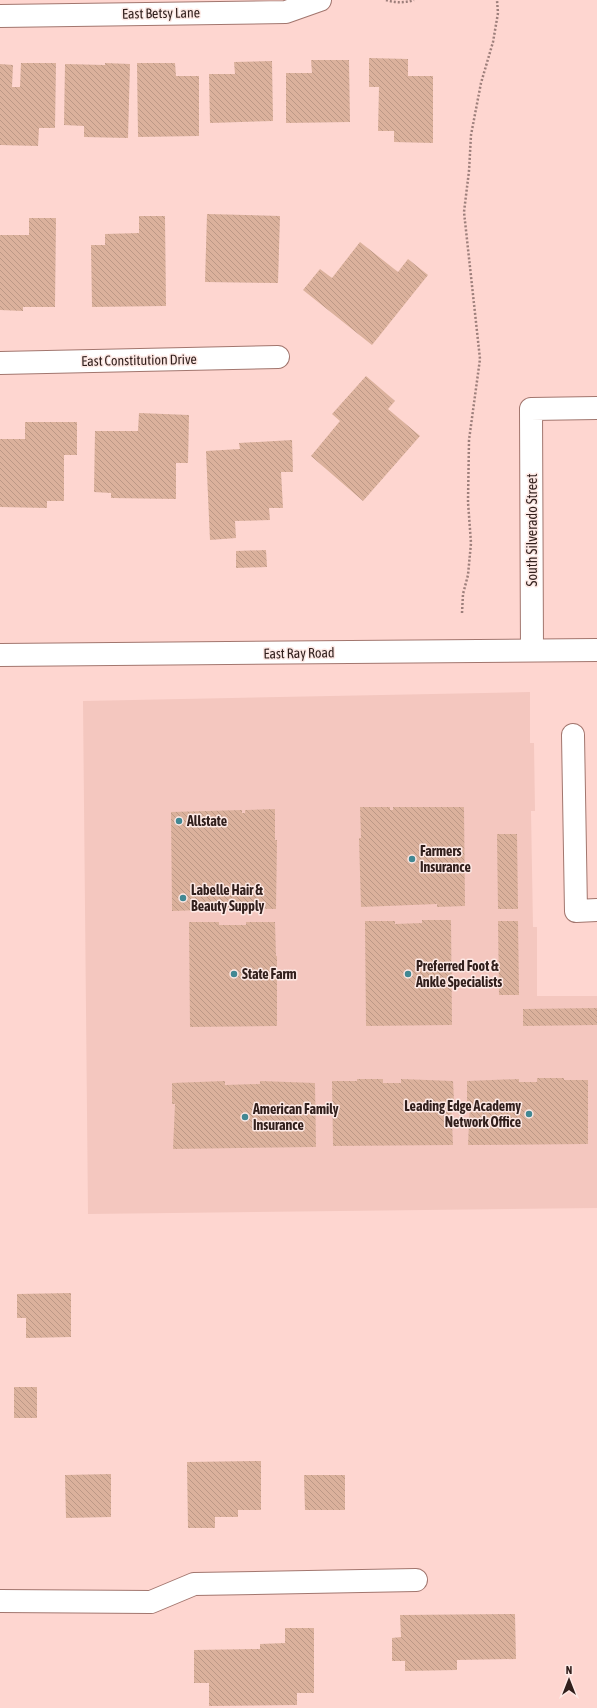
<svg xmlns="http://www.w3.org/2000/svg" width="597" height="1708" viewBox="0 0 597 1708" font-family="'Asap Condensed',sans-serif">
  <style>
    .built { fill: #f4c7bf }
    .building { fill: url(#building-back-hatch) }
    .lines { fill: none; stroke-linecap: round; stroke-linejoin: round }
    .minor-casing { stroke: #a2766e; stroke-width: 24 }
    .major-casing { stroke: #a2766e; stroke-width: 24 }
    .path { stroke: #9d7f7b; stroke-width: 2.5; stroke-dasharray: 2 2; stroke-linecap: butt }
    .minor { stroke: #fff; stroke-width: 22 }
    .major { stroke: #fff; stroke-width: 22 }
    .poi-dot { fill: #428893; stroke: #fde9e5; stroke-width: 1.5 }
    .labels { text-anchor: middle; stroke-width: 3; stroke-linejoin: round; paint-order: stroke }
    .street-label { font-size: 14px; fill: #311f1c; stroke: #fde9e5 }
    .poi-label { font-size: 14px; font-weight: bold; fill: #311f1c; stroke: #fde9e5; text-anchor: start }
  </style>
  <defs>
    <pattern id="building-back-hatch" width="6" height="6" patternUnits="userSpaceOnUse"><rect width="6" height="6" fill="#dbb19c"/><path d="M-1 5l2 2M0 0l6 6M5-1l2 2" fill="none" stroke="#bc9886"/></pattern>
  </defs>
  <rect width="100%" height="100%" fill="#fed6d0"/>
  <path class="built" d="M530 692V743H534L535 811H531L533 927H537V996H597V1208L88 1214 83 701Z"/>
  <path class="building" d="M369 58 408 59V76H433V143L394 142V131H378L379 87H369Z
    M311 60H349L350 122 286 123V73H312Z
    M272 61 273 121 210 123 209 74H235L234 62Z
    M21 63H56L55 128H39L38 146 0 145V64L13 65 12 87H20Z
    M105 63 130 64 128 138 84 137V126L64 125 65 64 105 65Z
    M137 63H175L176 76H199V136L138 137Z
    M207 214 280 216 278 283 205 282Z
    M139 216H165L166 306 92 307 91 245H105V234L139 233Z
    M29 218H56L55 307H23V311L0 310V235H29Z
    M360 242 398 272 408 259 428 275 372 345 303 290 320 269 332 278Z
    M366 376 395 401 388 409 420 436 363 501 311 456 340 421 332 414Z
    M139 413 189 415 188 463H176V499L111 498V493L94 492 95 431H138Z
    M25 422H77V455H64V501H47V508L0 507V439H25Z
    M292 440 293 472H281L283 508H269L270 520 235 521 236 538 210 540 206 451 240 449 239 443Z
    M266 550 267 567 236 568V551Z
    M360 807H390V810H393V807H464L465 906 437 907V904L361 907 359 838H361Z
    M275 809V840H277L276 909 201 908V910L172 911 171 812 242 810V813H245V810Z
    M497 834H517L518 909H498Z
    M422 920H451L452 1025 366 1026 365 921H395V924L422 923Z
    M498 921H518L519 995H499Z
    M189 922H219V925H246V922H275L276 956H277V1026L190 1027Z
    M597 1008V1025L523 1026V1009Z
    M537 1078H564V1080H588V1144L468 1145 470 1101H467V1081L519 1079V1082H537Z
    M357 1079H383V1083H401V1079L453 1081 454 1101H451L453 1145 333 1146 332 1081H357Z
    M225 1081V1085L260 1084V1081L315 1083 316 1147 173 1149 175 1104H172V1083Z
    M71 1293V1337L26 1338V1318H17V1294Z
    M14 1387H37V1418H14Z
    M261 1461V1510H238V1517H215V1528H188L187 1462Z
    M111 1474V1517L66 1518 65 1475Z
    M304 1475H345V1510H305Z
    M515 1614 516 1659 457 1660V1670L405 1671V1661H392V1638L401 1637 400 1615Z
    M285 1628H314V1693H297V1705L209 1706V1683H194V1650L260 1649V1644L285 1643Z"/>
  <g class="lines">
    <g class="minor-casing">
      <path id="minor" d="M0 16 286 12 320 0
        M0 363 278 357
        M532 650 531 409 597 408
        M573 735 576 911 597 910
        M0 1601 151 1602 194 1584 416 1580"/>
    </g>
    <g class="major-casing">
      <path id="major" d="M0 655 597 650"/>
    </g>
    <path class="path" d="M386 0C395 3 405 3 414 0
      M462 613 463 594 468 575 471 543 468 502 469 440 480 359 464 212 469 171 471 135 481 83 493 42 498 13 497 0"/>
    <use href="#minor" class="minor"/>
    <use href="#major" class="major"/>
  </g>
  <g class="poi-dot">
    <circle cx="179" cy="821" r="4"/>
    <circle cx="412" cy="859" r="4"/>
    <circle cx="183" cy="898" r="4"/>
    <circle cx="234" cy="974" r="4"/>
    <circle cx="408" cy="974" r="4"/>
    <circle cx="529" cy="1114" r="4"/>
    <circle cx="245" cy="1117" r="4"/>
  </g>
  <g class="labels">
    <g class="street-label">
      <text transform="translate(161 13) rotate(-1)" y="5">East Betsy Lane</text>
      <text transform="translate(139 360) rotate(-1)" y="5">East Constitution Drive</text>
      <text transform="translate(532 530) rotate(-90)" y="5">South Silverado Street</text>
      <text transform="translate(299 653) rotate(-1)" y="5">East Ray Road</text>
    </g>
    <g class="poi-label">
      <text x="187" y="826">Allstate</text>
      <text x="420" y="856">Farmers<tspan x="420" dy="16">Insurance</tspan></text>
      <text x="191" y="895">Labelle Hair &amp;<tspan x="191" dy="16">Beauty Supply</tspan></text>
      <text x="416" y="971">Preferred Foot &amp;<tspan x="416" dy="16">Ankle Specialists</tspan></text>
      <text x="242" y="979">State Farm</text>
      <text x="521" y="1111" text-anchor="end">Leading Edge Academy<tspan x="521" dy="16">Network Office</tspan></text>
      <text x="253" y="1114">American Family<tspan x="253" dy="16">Insurance</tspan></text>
    </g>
  </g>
  <g transform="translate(569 1680)" stroke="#fde9e5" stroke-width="3" paint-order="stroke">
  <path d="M0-3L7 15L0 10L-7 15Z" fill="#311f1c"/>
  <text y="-6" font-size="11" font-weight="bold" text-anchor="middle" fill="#311f1c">N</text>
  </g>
</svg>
